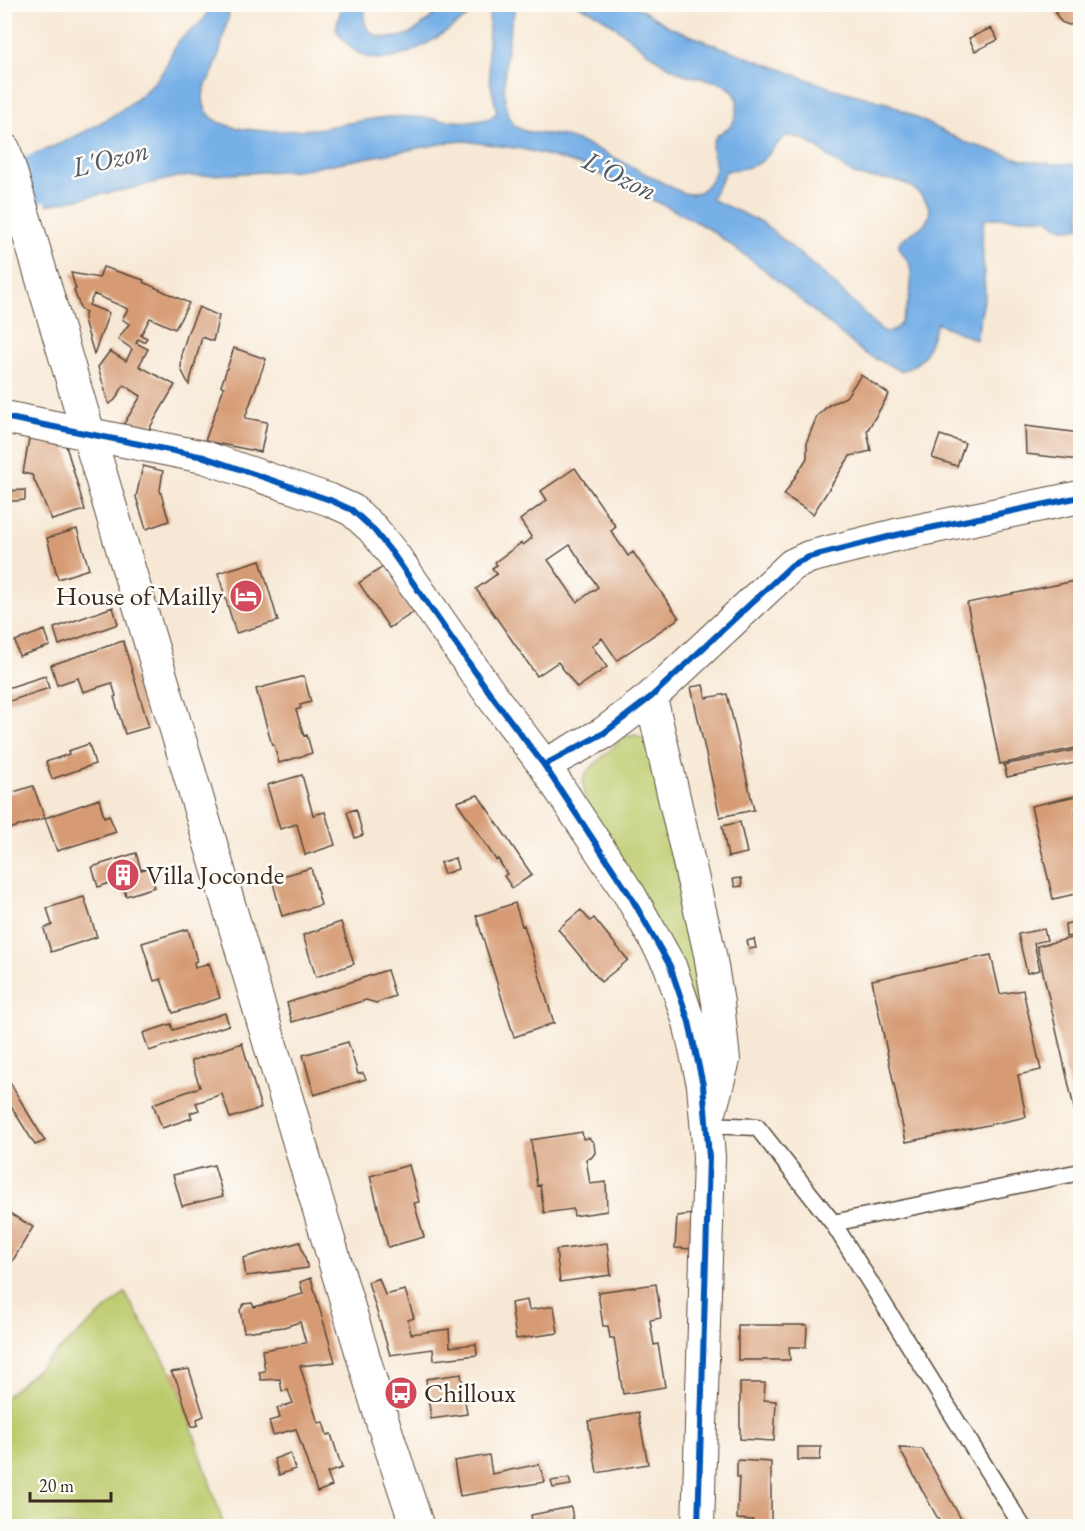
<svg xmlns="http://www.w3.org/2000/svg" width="1085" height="1531" viewBox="0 0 1085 1531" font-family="'EB Garamond',serif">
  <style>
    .green { fill: #bcca6c; stroke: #7c7a45; stroke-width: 1.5 }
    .water { fill: #77b0e7; stroke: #596d82; stroke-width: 1.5; fill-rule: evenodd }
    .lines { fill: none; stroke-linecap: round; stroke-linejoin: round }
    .river { stroke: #77b0e7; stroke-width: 48 }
    .building { fill: #d69b75; fill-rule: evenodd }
    .lane-casing { stroke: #574639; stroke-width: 19 }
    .street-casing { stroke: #574639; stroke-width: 34 }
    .primary-casing { stroke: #574639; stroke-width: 35 }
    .lane { stroke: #fff; stroke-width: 16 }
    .street { stroke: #fff; stroke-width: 32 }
    .primary { stroke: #fff; stroke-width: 33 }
    .cycleway-casing { stroke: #fdfcf7; stroke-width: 10 }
    .cycleway { stroke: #0057b8; stroke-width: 6 }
    .labels { text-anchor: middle; stroke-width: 5; stroke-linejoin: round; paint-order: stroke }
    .poi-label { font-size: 27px; fill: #3b2a1e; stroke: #fdfcf7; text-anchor: start }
    .water-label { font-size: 28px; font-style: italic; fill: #505964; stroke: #fdfcf7 }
  </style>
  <rect width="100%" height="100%" fill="#fdfcf7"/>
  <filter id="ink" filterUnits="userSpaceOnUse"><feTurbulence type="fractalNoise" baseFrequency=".0167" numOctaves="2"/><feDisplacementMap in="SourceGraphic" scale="12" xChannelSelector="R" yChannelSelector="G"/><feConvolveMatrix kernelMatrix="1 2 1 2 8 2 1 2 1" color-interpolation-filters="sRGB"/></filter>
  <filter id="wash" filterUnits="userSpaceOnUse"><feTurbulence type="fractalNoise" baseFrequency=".008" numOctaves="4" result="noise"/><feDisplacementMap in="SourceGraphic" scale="24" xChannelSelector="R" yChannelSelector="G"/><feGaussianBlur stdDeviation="1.35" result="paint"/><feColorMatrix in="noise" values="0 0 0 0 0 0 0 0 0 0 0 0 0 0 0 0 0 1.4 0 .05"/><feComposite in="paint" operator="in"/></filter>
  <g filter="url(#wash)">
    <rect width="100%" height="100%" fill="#f7e8d5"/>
    <path class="green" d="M636 735 649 743 715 1043 585 805 583 781 587 772 624 737Z
      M125 1293 177 1382 224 1526H5L4 1398Z"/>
    <path class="water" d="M210 5H231C226 25 222 46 215 67 211 77 204 85 203 96 203 102 205 109 208 113 224 137 297 131 323 128 339 125 355 121 372 119 385 117 400 116 413 117 434 117 484 130 497 112L490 81 488 49 490 5H517C507 27 498 100 511 121 522 137 547 132 563 136 605 149 643 174 683 193 688 194 691 195 696 193 706 190 717 175 715 165 715 157 710 150 713 142 716 132 727 132 732 124 737 116 740 101 734 93 724 78 699 80 684 74 644 58 617 19 577 5H634L668 26 689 35 831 88 890 104 964 142 1023 160 1052 164H1080V227C1065 231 1059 228 1047 218H988L984 221 982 238 985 295 976 340 937 323C927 347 928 363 901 371L864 353 762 268 709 229 674 210 583 166 557 158 522 149 465 141 451 142 301 170 177 177 128 189 48 205 33 154C72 141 136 108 161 74 168 65 171 51 178 42 191 27 204 28 210 5ZM787 136C814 137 828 160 850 172 867 182 887 176 904 183 917 189 938 207 926 222 920 230 908 234 900 241 896 252 904 252 908 261 910 264 911 271 911 275 913 288 904 335 886 332 885 332 879 328 878 327L828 278 763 223 711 199 726 171C741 169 756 168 766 157 773 149 778 141 787 136Z
      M342 5H366C365 12 362 21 367 28 374 40 396 39 407 35 421 29 434 14 445 5H485C440 32 377 97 336 29Z"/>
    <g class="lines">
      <path class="river" d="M4 192 40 177 102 159"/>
    </g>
    <g id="blocks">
      <path class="building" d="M1056 4H1080V23L1069 25 1061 22 1056 14Z
        M991 28 998 40 975 51 969 38Z
        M103 267 144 280 143 282 189 303 175 329 150 318 141 335 147 338 144 342 138 339 136 343 148 349 139 366 175 385 148 431 123 425 141 396 124 385 115 400 109 404 98 367 110 351 126 361 132 349 118 339 129 324 122 319 128 309 94 294 89 305 109 313 94 354 84 320 86 312 81 310 74 290 76 289 71 273 99 278Z
        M199 307 219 316 213 341 202 337 189 385 181 369 182 352 188 332Z
        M234 348 266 359 245 418 267 422 261 452 205 441 224 387 221 386Z
        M861 375 889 394 867 431 871 451 850 456 813 514 784 495 807 458V441L817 416 829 405 846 397Z
        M1025 426 1080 433V460L1026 454Z
        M30 433 64 439 85 510 52 520 32 475 23 473Z
        M940 435 965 443 957 466 932 458Z
        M143 466 163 471 160 490 169 521 146 529 136 497Z
        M575 468 616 527 611 531 628 556 633 552 679 618 617 660 602 638 592 646 607 667 577 688 558 662 537 676 476 589 497 574 492 568 497 565 495 562 521 543 523 545 532 538 520 520 547 500 541 491ZM570 545 598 587 577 602 548 560Z
        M25 490V500L4 502V491Z
        M77 529 89 569 58 579 47 538Z
        M260 560 278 621 236 633 218 573Z
        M383 567 414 612 389 628 359 583Z
        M1080 580V747L1000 764 967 603Z
        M113 607 118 624 59 645 54 628Z
        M45 630 50 646 19 656 15 641Z
        M123 641 149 727 125 734 114 697 116 696 112 683 83 692 78 678 57 685 51 665Z
        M45 676 49 688 4 703V689Z
        M304 676 311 702 300 705 301 708 296 710 304 736 307 735 312 753 279 763 274 745H272L256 689Z
        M703 685 706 698 727 694 754 810 720 817 691 687Z
        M89 744 95 764 52 779 46 762 69 754 68 751Z
        M1080 749V762L1007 777 1004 765Z
        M302 775 313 815 325 812 335 845 305 855 297 824 280 829 267 785Z
        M33 786 45 818 99 799 104 817 109 815 116 832 57 851 45 818 6 830 4 825V795Z
        M478 795 532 875 512 888 504 876 507 874 498 859 496 860 457 802Z
        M1080 795V808L1076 809V814L1080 813V893L1053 899 1031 806Z
        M356 809 363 835 355 838 347 812Z
        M740 822 747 853 728 857 722 826Z
        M136 853 141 870 149 868 155 887 126 896 121 879 98 887 92 867Z
        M455 858 458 869 444 874 440 863Z
        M311 868 321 905 282 916 272 879Z
        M741 878 742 886 735 887 733 879Z
        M84 897 97 937 51 952 44 929 52 925 47 908Z
        M515 903 522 926 524 925 526 932 554 1023 514 1037 476 916Z
        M581 910 590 921 594 918 628 960 601 982 558 929Z
        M1080 921V934L1066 937 1065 924Z
        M341 922 354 964 316 977 303 935Z
        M188 929 197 961 194 962 195 968 209 963 220 998 173 1013 161 979 154 981 142 943Z
        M1044 929 1047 940 1034 943 1040 970 1027 973 1018 934Z
        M1080 936V1134L1037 946Z
        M754 939 756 948 749 949 747 941Z
        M991 955 1000 994 1023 990 1041 1070 1018 1075 1026 1117 906 1142 872 980Z
        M387 970 395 996 376 1003 366 1000 292 1022 287 1003Z
        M225 1013 229 1025 149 1051 143 1033 171 1024 173 1030Z
        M348 1042 358 1074 363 1073 366 1079 314 1095 303 1055Z
        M242 1043 261 1108 230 1118 222 1094 196 1103 199 1110 190 1113 192 1118 162 1128 153 1104 200 1087 191 1061Z
        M4 1071 17 1095 45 1141 35 1145 4 1095Z
        M582 1132 583 1139 589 1138 594 1143 595 1153 591 1158 586 1159 590 1184 606 1182 607 1211 574 1216 573 1209 544 1213 540 1185 537 1186 531 1140Z
        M214 1165 223 1196 182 1206 173 1175Z
        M409 1165 419 1202 414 1203 424 1237 388 1247 370 1176Z
        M4 1210 33 1227 4 1275Z
        M693 1214V1249L675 1248 677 1216Z
        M300 1242 308 1268 246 1276 243 1258Z
        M607 1243 611 1275 560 1282 556 1250Z
        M311 1278 335 1362 300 1366 318 1423 323 1422 327 1435 331 1434 342 1468 327 1473 332 1486 317 1492 296 1429 273 1435 269 1421 280 1418 277 1408 293 1403 288 1390 282 1391 280 1379 261 1380 259 1372 265 1371 262 1350 306 1343 300 1322 284 1327 244 1332 240 1310 244 1304 252 1303 254 1307 303 1294 300 1282Z
        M379 1278 385 1295 405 1290 414 1318 408 1320 411 1334 449 1329 450 1347 476 1344 477 1355 434 1360 433 1349 390 1355 368 1282Z
        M656 1284 661 1318 650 1320 654 1345 658 1344 665 1387 623 1394 614 1338H610L608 1326H603L598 1292Z
        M527 1300 529 1310 554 1306 558 1333 516 1339 511 1303Z
        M738 1325H807L806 1347H789L790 1360H738Z
        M189 1369 204 1416 197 1419 198 1425 192 1427 177 1382 171 1372Z
        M461 1374 467 1414 431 1419 426 1379Z
        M740 1383H765L764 1400 776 1401 774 1441 740 1439Z
        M638 1412 648 1464 597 1473 588 1421Z
        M798 1447H821L820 1460H798Z
        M899 1448 922 1449 965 1526H942Z
        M290 1453 295 1469 279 1475 274 1459Z
        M489 1455 492 1474 539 1464 545 1482 460 1496 454 1461Z
        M737 1460 771 1462V1526H753V1520L737 1519 739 1477H737Z
        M569 1478 571 1485 553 1488 551 1481Z
        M571 1507 574 1526H533L531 1515Z"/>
    </g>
  </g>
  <g filter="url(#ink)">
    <use href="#blocks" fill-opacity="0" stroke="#574639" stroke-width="1.5"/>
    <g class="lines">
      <g class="lane-casing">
        <path id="lane" d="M707 1125 757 1127 833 1223 1080 1172
          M833 1223 1022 1526"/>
      </g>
      <g class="street-casing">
        <path id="street" d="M4 417 204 457 330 500 352 510 373 529 393 554 494 699 544 765 631 897 670 966 689 1022 703 1085 709 1157 698 1526
          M651 697 710 954 718 1003 724 1060 711 1109
          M544 765 604 733 651 697 792 565 809 557 896 535 1080 497"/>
      </g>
      <g class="primary-casing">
        <path id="primary" d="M4 150 382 1420 417 1526"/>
      </g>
      <use href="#lane" class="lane"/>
      <use href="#street" class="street"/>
      <use href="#primary" class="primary"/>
      <g class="cycleway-casing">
        <path id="cycleway" d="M4 417 204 457 330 500 352 510 373 529 393 554 494 699 544 765 631 897 670 966 689 1022 703 1085 709 1157 698 1526
          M544 765 604 733 651 697 792 565 809 557 896 535 1080 497"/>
      </g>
      <use href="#cycleway" class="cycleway"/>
    </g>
  </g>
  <defs>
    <g id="hotel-disc" transform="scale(1.725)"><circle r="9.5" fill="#d1495b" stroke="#fdfcf7"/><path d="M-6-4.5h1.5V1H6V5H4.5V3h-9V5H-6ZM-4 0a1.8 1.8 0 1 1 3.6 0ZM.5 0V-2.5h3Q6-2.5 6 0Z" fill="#fff"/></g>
    <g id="building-disc" transform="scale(1.725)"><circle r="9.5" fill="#d1495b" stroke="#fdfcf7"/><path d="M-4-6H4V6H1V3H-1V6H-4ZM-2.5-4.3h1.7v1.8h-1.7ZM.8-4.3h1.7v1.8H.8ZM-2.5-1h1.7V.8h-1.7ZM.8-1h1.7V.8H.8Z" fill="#fff"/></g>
    <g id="bus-disc" transform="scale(1.725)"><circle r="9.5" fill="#d1495b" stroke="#fdfcf7"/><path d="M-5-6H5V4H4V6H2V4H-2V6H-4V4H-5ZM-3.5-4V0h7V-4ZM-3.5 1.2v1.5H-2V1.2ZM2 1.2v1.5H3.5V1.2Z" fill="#fff"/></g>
  </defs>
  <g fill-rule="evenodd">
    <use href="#hotel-disc" x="246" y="596"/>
    <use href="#building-disc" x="123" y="875"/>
    <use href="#bus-disc" x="401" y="1393"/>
  </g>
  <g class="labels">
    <g class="poi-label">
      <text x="223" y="605" text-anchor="end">House of Mailly</text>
      <text x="146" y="884">Villa Joconde</text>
      <text x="424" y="1402">Chilloux</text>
    </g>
    <g class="water-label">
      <text transform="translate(110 158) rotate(-14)" y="10">L'Ozon</text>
      <text transform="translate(620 175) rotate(26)" y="10">L'Ozon</text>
    </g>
  </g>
  <rect width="1085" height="1531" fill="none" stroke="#fdfcf7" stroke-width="24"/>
  <path d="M30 1492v9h81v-9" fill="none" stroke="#3b2a1e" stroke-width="3"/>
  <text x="39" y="1492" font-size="18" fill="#3b2a1e" stroke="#fdfcf7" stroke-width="4.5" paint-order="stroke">20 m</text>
</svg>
